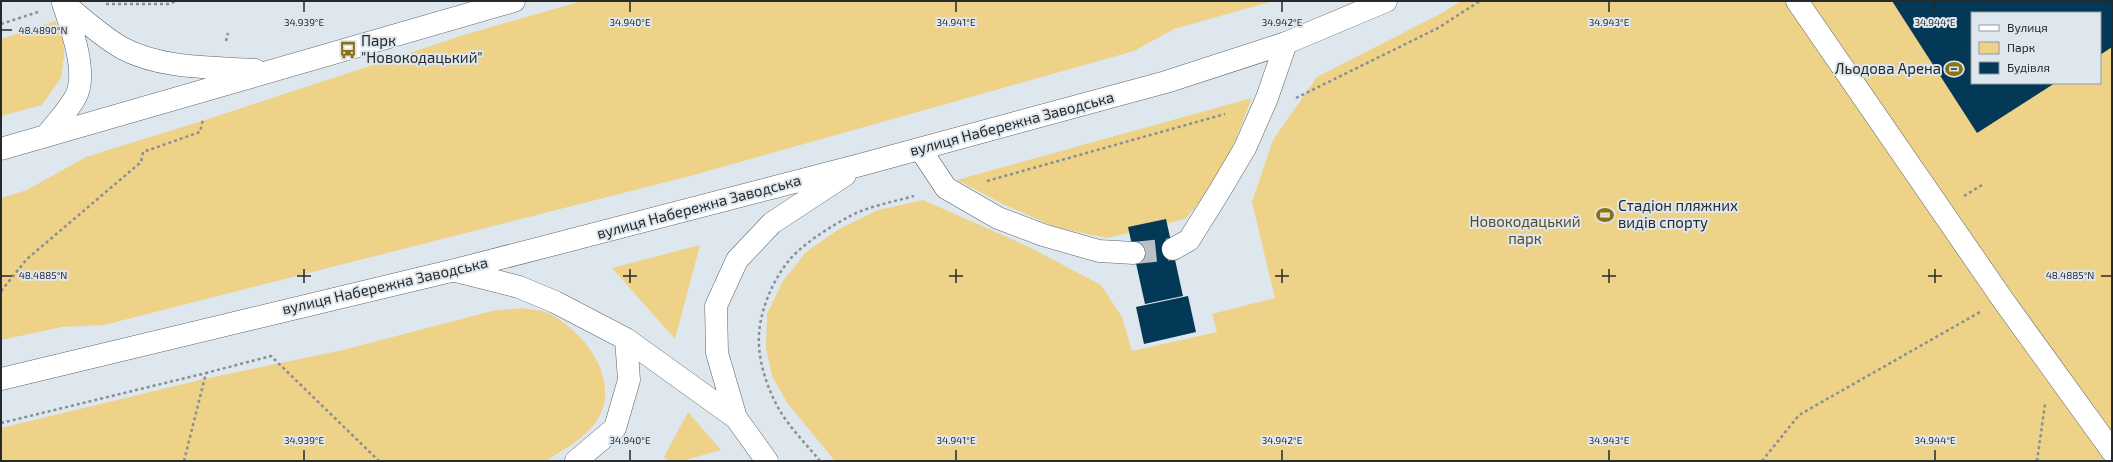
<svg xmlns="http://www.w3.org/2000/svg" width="2113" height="462" viewBox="0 0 2113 462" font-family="'Exo 2',sans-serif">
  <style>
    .green { fill: #edd287; fill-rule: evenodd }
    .building { fill: #033956 }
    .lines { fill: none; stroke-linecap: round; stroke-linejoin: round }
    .minor-tunnel { stroke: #b9c1c7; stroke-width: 22; stroke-dasharray: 22 11; stroke-linecap: butt }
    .minor-casing { stroke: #5d6469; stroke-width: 23 }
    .major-casing { stroke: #5d6469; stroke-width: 23 }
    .path { stroke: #898f94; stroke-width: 2.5; stroke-dasharray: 3 3; stroke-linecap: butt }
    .minor { stroke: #fff; stroke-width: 22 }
    .major { stroke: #fff; stroke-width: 22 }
    .ticks { fill: none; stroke: #272a2d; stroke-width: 1.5 }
    .labels { text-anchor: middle; stroke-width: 4; stroke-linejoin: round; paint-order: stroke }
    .poi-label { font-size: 15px; fill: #272a2d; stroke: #dee7ed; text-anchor: start }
    .street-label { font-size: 15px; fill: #272a2d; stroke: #dee7ed }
    .park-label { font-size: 15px; fill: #594a23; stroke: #dee7ed }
    .ticks-label { font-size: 10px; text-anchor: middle; fill: #272a2d; stroke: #dee7ed; stroke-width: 4; stroke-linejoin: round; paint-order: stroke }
  </style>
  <rect width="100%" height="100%" fill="#dee7ed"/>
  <path class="green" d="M582 1H1273L1174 29 1134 51 690 176 104 325 62 327 1 340V198L27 190 86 157 202 121 467 34Z
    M1461 1H2112V461H835L788 404 772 376 766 348 767 314 783 281 806 252 839 229 878 210 923 200 1029 247 1101 285 1122 317 1132 351 1217 332 1212 314 1275 298 1252 202 1273 140 1317 77 1440 14ZM1972 13H2100V83H1972Z
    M55 21 63 35 64 57 61 78 42 105 1 116V39Z
    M1252 98 1233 146 1210 190 1185 219 1107 238 1055 227 1003 204 957 180Z
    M700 245 675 339 612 268Z
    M523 308C532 310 543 310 550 314 585 333 621 379 598 419 587 437 563 450 546 461H1V428L204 379 343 350 492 311Z
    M688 412 721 450 682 461H668L664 457Z"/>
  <path class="building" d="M1892 1H2112V47L2100 55V13H1972V83H2055L1977 133Z
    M1166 219 1183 296 1145 304 1128 227Z
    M1188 296 1196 332 1144 344 1136 307Z"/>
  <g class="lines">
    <path class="minor-tunnel" d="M1134 253 1173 249"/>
    <g class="minor-casing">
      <path id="minor" d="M1797 1 2003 300 2112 451
        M920 149 946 188 998 218 1043 235 1099 251 1134 253
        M1173 249 1189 240 1219 192 1245 148 1267 98 1286 43"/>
    </g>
    <g class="major-casing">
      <path id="major" d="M63 3C82 18 101 36 122 48 161 69 212 67 255 70
        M46 136C56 123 69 110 76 96 88 73 71 27 63 3
        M1 149 514 1
        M456 271 519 287 555 302 626 339 736 418 767 461
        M1 379 455 270 860 165 1166 82 1286 43 1386 1
        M736 418 717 353 716 306 737 260 772 223 845 175
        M576 461 615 428 629 380 626 339"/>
    </g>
    <path class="path" d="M106 4H168L177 1
      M1 24 38 12
      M226 41 228 33
      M1296 98 1438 28 1480 1
      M987 181 1225 114
      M1964 196 1982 185
      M1 291 27 259 141 162 143 152 200 132 203 119
      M1 423 206 373
      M184 461 206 373 271 356 379 461
      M820 461C807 445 791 429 780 411 769 392 760 367 759 345 757 316 772 280 791 258 807 241 830 227 850 216 870 206 892 202 914 196
      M1762 461 1799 415 1980 312
      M2037 461 2045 404"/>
    <use href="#minor" class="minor"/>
    <use href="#major" class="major"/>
  </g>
  <path class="ticks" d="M304 2V12M630 2V12M956 2V12M1282 2V12M1609 2V12M1935 2V12M2 30H12M304 269V283M630 269V283M956 269V283M1282 269V283M1609 269V283M1935 269V283M2 276H12M297 276H311M623 276H637M949 276H963M1275 276H1289M1602 276H1616M1928 276H1942M2101 276H2111M304 450V460M630 450V460M956 450V460M1282 450V460M1609 450V460M1935 450V460"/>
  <defs>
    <g id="bus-bare" transform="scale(1.38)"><path d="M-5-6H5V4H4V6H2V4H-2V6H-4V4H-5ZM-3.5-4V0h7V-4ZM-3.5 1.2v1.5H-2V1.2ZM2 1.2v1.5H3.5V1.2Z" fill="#8c7013" stroke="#dee7ed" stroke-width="2.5" paint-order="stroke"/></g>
    <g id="stadium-bare" transform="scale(1.38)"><path d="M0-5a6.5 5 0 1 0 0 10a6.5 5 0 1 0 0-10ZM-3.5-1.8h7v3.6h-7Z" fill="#8c7013" stroke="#dee7ed" stroke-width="2.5" paint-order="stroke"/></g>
  </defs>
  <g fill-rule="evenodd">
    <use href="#bus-bare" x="348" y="50"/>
    <use href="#stadium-bare" x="1954" y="69"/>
    <use href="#stadium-bare" x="1605" y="215"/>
  </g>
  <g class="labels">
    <g class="poi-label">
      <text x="361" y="46">Парк<tspan x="361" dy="17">"Новокодацький"</tspan></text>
      <text x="1941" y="74" text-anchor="end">Льодова Арена</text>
      <text x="1618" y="211">Стадіон пляжних<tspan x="1618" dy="17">видів спорту</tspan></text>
    </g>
    <g class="street-label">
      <text transform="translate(1012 124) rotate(-15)" y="5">вулиця Набережна Заводська</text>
      <text transform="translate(699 207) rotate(-15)" y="5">вулиця Набережна Заводська</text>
      <text transform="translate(385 286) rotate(-13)" y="5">вулиця Набережна Заводська</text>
    </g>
    <g class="park-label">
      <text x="1525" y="227">Новокодацький<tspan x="1525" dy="17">парк</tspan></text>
    </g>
  </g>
  <g class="ticks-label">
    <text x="304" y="26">34.939°E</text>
    <text x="630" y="26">34.940°E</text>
    <text x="956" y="26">34.941°E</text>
    <text x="1282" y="26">34.942°E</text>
    <text x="1609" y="26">34.943°E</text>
    <text x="1935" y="26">34.944°E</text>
    <text x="43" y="34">48.4890°N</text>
    <text x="43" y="279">48.4885°N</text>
    <text x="2070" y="279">48.4885°N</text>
    <text x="304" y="444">34.939°E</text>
    <text x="630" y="444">34.940°E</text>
    <text x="956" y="444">34.941°E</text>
    <text x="1282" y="444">34.942°E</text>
    <text x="1609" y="444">34.943°E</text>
    <text x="1935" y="444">34.944°E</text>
  </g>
  <rect width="2113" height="462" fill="none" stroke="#272a2d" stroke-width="4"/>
  <rect x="1971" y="12" width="130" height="72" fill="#dee7ed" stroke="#959ba0"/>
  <rect x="1979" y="25" width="20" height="6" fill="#ffffff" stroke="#959ba0"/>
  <text x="2007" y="32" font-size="12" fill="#272a2d">Вулиця</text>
  <rect x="1979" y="42" width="20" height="12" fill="#edd287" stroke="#959ba0"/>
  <text x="2007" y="52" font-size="12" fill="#272a2d">Парк</text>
  <rect x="1979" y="62" width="20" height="12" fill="#033956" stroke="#959ba0"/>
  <text x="2007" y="72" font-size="12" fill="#272a2d">Будівля</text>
</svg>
